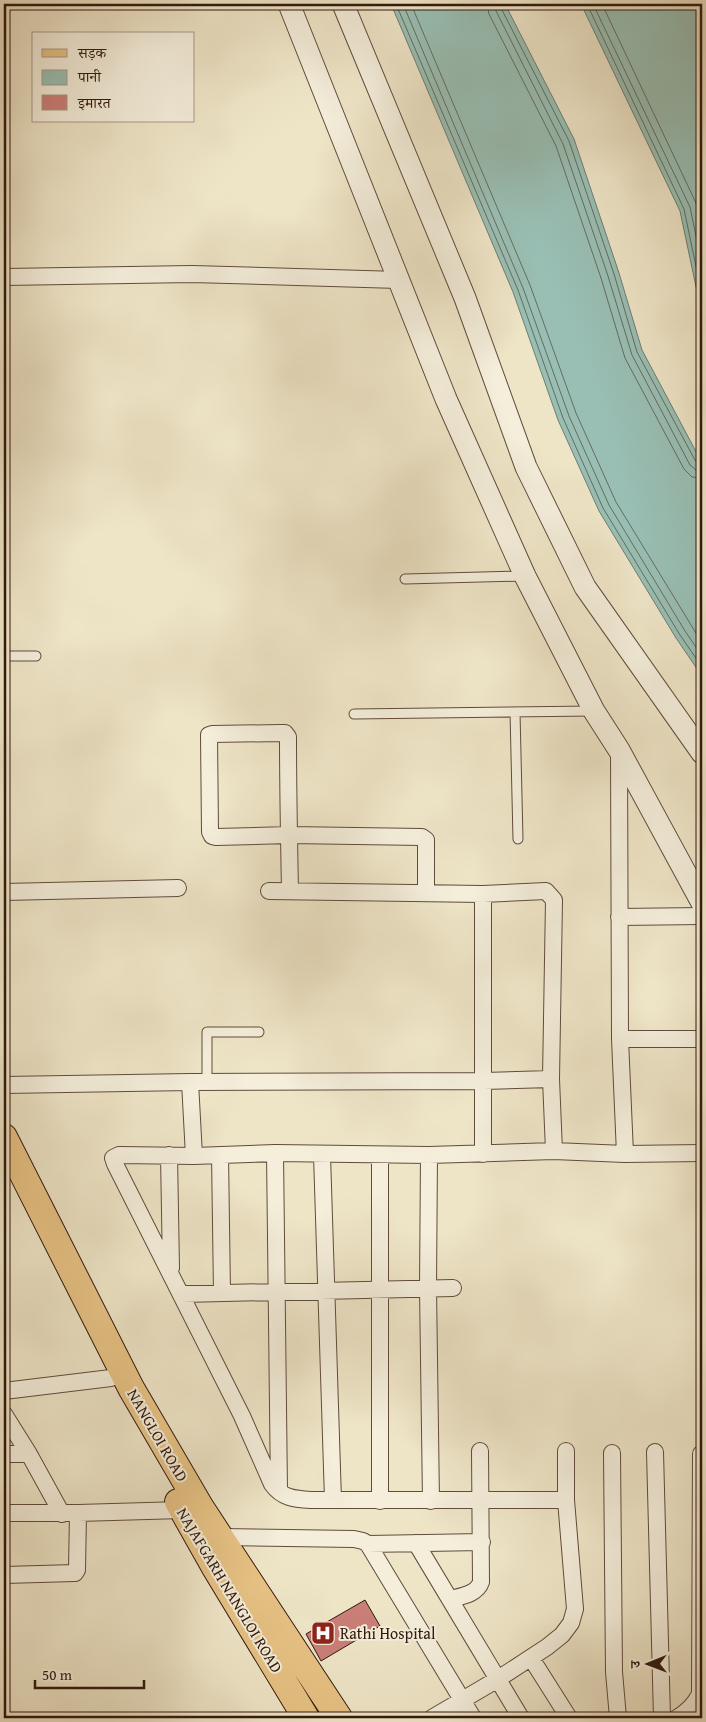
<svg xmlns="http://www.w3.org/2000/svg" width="706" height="1722" viewBox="0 0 706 1722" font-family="'Gentium Book Plus','Noto Serif Devanagari',serif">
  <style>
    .water { fill: #99bfb4; stroke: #6f7d72 }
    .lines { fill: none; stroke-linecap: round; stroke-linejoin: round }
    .shore { stroke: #656c61; stroke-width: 1 }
    .building { fill: #ca7e78; stroke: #31190e }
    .service-casing { stroke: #604c3c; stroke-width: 11 }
    .minor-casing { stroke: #604c3c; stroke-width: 18 }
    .tertiary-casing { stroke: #604c3c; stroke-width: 23 }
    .primary-casing { stroke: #31190e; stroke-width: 28 }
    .service { stroke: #f4eedb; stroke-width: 9 }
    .minor { stroke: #f4eedb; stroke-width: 16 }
    .tertiary { stroke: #f4eedb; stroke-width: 21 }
    .primary { stroke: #e7c284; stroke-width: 26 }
    .labels { text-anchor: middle; stroke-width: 4; stroke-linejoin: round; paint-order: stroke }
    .street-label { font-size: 16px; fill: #31190e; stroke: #f4eedb }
    .poi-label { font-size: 16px; fill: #31190e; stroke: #f4eedb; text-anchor: start }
  </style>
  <rect width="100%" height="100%" fill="#eee5c7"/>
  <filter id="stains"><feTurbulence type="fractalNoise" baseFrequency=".004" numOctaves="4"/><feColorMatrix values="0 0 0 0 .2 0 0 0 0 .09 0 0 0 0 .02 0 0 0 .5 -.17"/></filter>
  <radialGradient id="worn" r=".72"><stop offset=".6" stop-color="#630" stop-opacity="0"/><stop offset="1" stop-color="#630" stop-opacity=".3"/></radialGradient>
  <path class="water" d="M391 4H505L574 139 619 273 642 350 702 463V676L676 638 599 511 558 420 513 292Z
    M581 4H702V315L680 211Z"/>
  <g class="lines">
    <path class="shore" d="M396 4 518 290 563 418 603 508 680 635 702 667
      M403 4 523 288 569 416 609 505 685 631 702 656
      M411 4 530 285 576 413 616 502 702 643
      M487 4 489 14 556 146 601 278 625 358 684 469 692 477 702 478
      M494 4 496 11 563 144 608 276 632 355 690 465 696 470 702 471
      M501 4V8L569 141 614 274 637 352 696 462 702 465
      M587 4 684 209 702 295
      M593 4 690 207 702 265
      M602 4 696 203 702 228"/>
  </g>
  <path class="building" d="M365 1600 380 1626 321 1661 306 1634Z"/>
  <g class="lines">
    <g class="service-casing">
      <path id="service" d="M405 579 524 576
        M4 656H36
        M515 712 518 839
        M354 714 594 711
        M207 1082V1032H259"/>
    </g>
    <g class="minor-casing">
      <path id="minor" d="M4 277 192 274 399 280
        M619 751 620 1039 625 1154
        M269 891 483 894 546 891 554 900 551 1079 554 1151
        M290 891C289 840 288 788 288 737L285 733H281L212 734 209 735 210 832 212 836 216 837 289 835 422 837 426 840V893
        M4 892 178 888
        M483 894V1154
        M619 917 702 916
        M620 1039H702
        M190 1082 484 1081 551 1079
        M4 1085 190 1082 194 1156
        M275 1153 279 1491
        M169 1155 171 1268
        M220 1155 222 1293
        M322 1155 333 1500
        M380 1155V1501
        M429 1155 428 1288 431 1501
        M182 1294 453 1288
        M4 1391 111 1378
        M4 1414 29 1454 62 1514
        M655 1452 662 1718
        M612 1453 614 1672 618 1718
        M4 1454H29
        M566 1500H311C294 1499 282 1498 272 1484L242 1416 115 1164 113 1158 119 1155 194 1156 275 1153 429 1155 554 1151 625 1154 702 1153
        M4 1513H78L182 1510
        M220 1537 354 1539 363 1541 368 1544 473 1718
        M416 1543 521 1718
        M368 1544 482 1542
        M4 1575 75 1573 77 1570 78 1513
        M451 1599C462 1596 477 1594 481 1582L480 1451
        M531 1658 569 1718
        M432 1718 498 1679 547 1647 562 1635 571 1623 575 1609 566 1500V1451
        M677 1718C688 1711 694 1705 700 1694L701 1454"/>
    </g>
    <g class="tertiary-casing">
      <path id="tertiary" d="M289 4 446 399 525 576 594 711 619 750 702 903
        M343 4 465 298 526 467 585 587 702 753"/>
    </g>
    <g class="primary-casing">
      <path id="primary" d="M4 1137 131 1388 201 1508 339 1718
        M178 1502 214 1566 306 1718"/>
    </g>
    <use href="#service" class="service"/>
    <use href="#minor" class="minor"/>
    <use href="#tertiary" class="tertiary"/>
    <use href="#primary" class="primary"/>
  </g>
  <defs>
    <g id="hospital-square" transform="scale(1.25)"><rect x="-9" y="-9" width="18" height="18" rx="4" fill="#8f2418" stroke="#f4eedb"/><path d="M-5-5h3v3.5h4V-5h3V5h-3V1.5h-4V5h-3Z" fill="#fff"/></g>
  </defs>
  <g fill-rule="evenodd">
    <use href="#hospital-square" x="323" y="1633"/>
  </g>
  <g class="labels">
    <g class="street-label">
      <text transform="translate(158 1435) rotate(60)" y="6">NANGLOI ROAD</text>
      <text transform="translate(230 1590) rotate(59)" y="6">NAJAFGARH NANGLOI ROAD</text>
    </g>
    <g class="poi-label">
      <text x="340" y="1639">Rathi Hospital</text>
    </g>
  </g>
  <rect width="706" height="1722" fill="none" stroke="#eee5c7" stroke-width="20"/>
  <rect x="5" y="5" width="696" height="1712" fill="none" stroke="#31190e" stroke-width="2.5"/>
  <rect x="10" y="10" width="686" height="1702" fill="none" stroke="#31190e"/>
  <rect x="32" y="32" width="162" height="90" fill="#f4eedb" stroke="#a69989"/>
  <rect x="42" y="49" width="25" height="8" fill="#e7c284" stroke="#a69989"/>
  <text x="78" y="58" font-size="15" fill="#31190e">सड़क</text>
  <rect x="42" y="70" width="25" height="15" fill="#99bfb4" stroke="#a69989"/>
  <text x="78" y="82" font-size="15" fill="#31190e">पानी</text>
  <rect x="42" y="95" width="25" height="15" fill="#ca7e78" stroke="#a69989"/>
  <text x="78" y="108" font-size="15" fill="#31190e">इमारत</text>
  <g transform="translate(648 1664) rotate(269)" stroke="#f4eedb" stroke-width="4" paint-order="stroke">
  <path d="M0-4L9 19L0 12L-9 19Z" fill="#31190e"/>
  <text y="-8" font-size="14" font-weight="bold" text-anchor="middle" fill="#31190e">उ</text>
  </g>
  <path d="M35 1680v8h109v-8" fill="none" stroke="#31190e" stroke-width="2.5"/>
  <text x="42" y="1680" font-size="15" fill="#31190e" stroke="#f4eedb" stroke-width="4" paint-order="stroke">50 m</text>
  <rect width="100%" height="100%" filter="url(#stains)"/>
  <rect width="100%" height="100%" fill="url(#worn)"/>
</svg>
